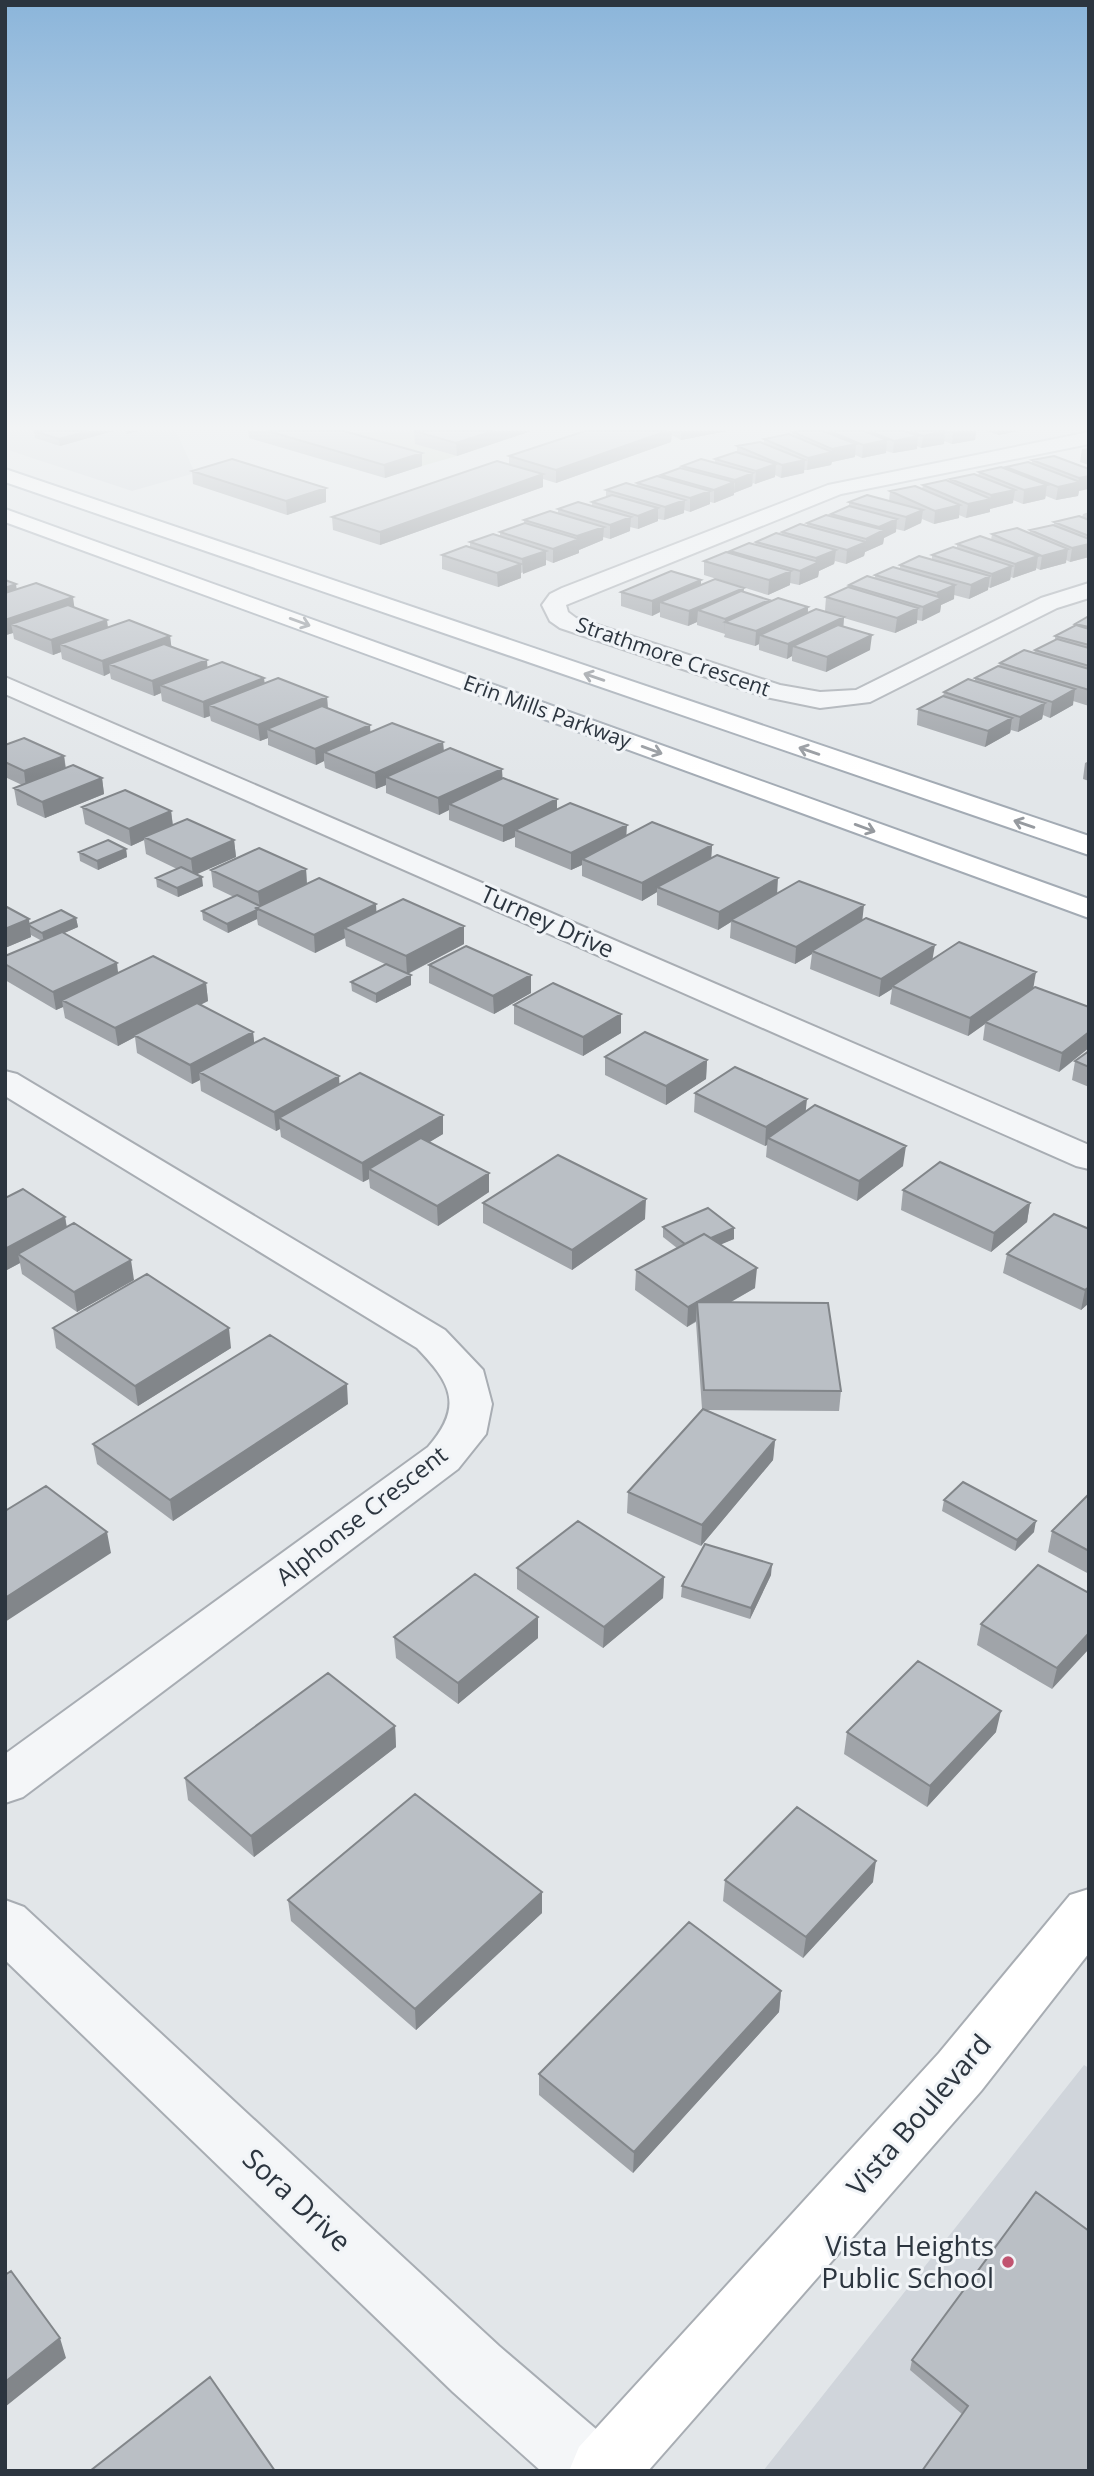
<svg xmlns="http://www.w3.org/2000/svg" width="1094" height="2476" viewBox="0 0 1094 2476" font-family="'Open Sans',sans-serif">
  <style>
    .built { fill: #d0d5db }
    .green { fill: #c9d2c4 }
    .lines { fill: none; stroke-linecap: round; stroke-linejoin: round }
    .street-casing { stroke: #a8adb3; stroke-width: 4 }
    .secondary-casing { stroke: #a8adb3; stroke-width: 4 }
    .primary-casing { stroke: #a3abb4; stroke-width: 4 }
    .street { fill: #f4f6f8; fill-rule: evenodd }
    .secondary { fill: #fff; fill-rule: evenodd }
    .primary { fill: #fff; fill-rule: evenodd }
    .wall { fill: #a0a4a9 }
    .shaded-wall { fill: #82868a }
    .building { fill: #babfc5; stroke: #82868a; stroke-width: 2 }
    .oneway { stroke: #969a9f }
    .poi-dot { fill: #c15470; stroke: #f1f4f7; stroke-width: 2.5 }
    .labels { text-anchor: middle; stroke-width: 6; stroke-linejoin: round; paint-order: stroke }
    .far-street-label { font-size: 21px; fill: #2c353f; stroke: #f1f4f7 }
    .street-label { font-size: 24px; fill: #2c353f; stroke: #f1f4f7 }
    .near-street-label { font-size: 28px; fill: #2c353f; stroke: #f1f4f7 }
    .near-poi-label { font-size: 28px; fill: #2c353f; stroke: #f1f4f7; text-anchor: end }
  </style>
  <rect width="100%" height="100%" fill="#e2e6e9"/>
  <path class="built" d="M5 431H176L195 473 132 491 5 449Z
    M1084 2065 1089 2068V2471H763Z"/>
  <path class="green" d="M302 431C319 431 360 435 374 431H455L416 444 457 456 422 466Z"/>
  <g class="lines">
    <g class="street-casing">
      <path id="street" d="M1089 432V444L841 494 566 605 568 612 576 618 780 685 820 692 856 690 1041 598 1089 583V598L1057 608 870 702 820 708 766 697 560 628 550 621 542 605 550 594 562 588 828 485Z
        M5 677 1089 1145V1169L1076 1166 5 694Z
        M5 1071 17 1074 445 1330 483 1370 492 1404 486 1434 458 1469 23 1797 5 1803V1754L428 1447C464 1406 451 1383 417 1348L5 1096Z
        M5 1900 24 1907 499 2346 617 2447 627 2471H541L453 2392 5 1960Z"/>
    </g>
    <g class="secondary-casing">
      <path id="secondary" d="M1089 1889V1953L981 2091 648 2471H569L579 2447 939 2053 1070 1895Z"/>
    </g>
    <g class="primary-casing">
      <path id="primary" d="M5 469 1089 836V855L5 482Z
        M5 509 1089 899V918L5 522Z"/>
    </g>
    <use href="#street" class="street"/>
    <use href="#secondary" class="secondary"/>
    <use href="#primary" class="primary"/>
  </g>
  <path class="wall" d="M34 431H113L60 446 35 438Z
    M248 431H344L422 453V466L385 478 249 438Z
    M414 431H531L457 456 415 444Z
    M585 431H727L681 440 672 435 671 442 556 483 543 479V487L380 545 333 530 332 517 509 465V456Z
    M800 431H976L975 440 952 444 944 441V444L921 448 917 446V449L893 453 886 451V453L862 458 855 455V457L832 462 831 465 807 470H804V473L781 478 775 475V477L755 484 753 483 752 486 734 493V495L714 503 710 502V504L690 512 684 510V513L664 520 658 519V521L638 529 630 527V531L610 539 603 537V540L579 550V553L553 563 546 560V565L521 573V578L498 587 442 569V555L470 547V542L500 536V532L524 523V520L558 513V509L592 506V502L606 497V490L636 486 637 483 660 477 661 475 682 468V466L715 463V459L737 453V446L764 443V439L792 436 793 432Z
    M987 431H1018L998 435Z
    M1089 448V465L1080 462 1082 449Z
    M1032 460 1089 469 1079 491 1078 496 1056 500 1046 496 1045 499 1023 504 1013 500V503L990 509V512L966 518 959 515V518L934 524 922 519 921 523 904 531 896 529V532L884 538 883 544 865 552 864 556 846 564 835 561 834 564 819 571 818 577 799 585 790 583V585L768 595 704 575V561L729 553 730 551 755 544 756 542 781 535 782 532 807 526V523L831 516V514L849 506V502L889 501 890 491 922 489 923 485 950 482V479L978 476 979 472 1006 469V467L1032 464Z
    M192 471 326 502 287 515 193 484Z
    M1089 512V557L1070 562 1066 560V563L1040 570 1036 568V570L1013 578 1011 577 1010 580 990 588 988 587V590L969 599 954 595V599L941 605 940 612 922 621 917 620V623L895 633 844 618 843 626 870 650 826 672 792 661V656L787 659 759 650V644L755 646 724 637 725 634 697 625V622L688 626 660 617V612L652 616 621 606V592L701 580V585L744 592 769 603 808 607V613L825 611 826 597 848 588 849 585 875 578V575L900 569V565L932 560V555L957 548V544L991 540 992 534H1029L1030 530 1054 525V522L1082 517 1083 514Z
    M17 589 74 608 108 627 170 636 171 647 207 667 265 683 327 697 328 709 370 732 443 742 444 751 502 769V779L557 809 626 836 712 845 711 858 777 893 862 920 933 959 1033 988 1089 1007 1059 1072 983 1040 985 1024 968 1036 890 1004 892 989 879 997 810 969 812 954 795 964 730 938 731 922 718 930 657 905V892L642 901 582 876V865L571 870 515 847V837L503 842 449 820V810L439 815 386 793V785L376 789 325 768 324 761 316 765 268 745V738L260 741 211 721 210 716 204 718 162 701 161 693 154 696 111 679 110 673 104 676 62 659 61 652 53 655 14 639 13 633 6 635Z
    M1089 616V706L1073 701V705L1050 718 1043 715 1042 719 1018 732 1011 730 1010 733 985 747 917 725 918 709 943 696 944 692 975 682V678L999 666 1000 663 1034 653 1035 650 1055 640V636L1075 626V624Z
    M5 745 64 756 66 768 102 778 104 794 45 818 17 805 14 788 22 785 5 777Z
    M1089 761V781L1083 779 1085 763Z
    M82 807 171 811 173 825 234 840 236 857 196 874 203 886 178 897 157 887 156 878 177 869 146 854 144 840 131 846 85 824Z
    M126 849 127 857 98 870 80 861 79 852Z
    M306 869 307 884 376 904V912L464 926V944L408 974 411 975V985L376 1003 352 991 351 982 385 964 346 946 345 938 315 953 258 925 257 919 228 933 203 920 202 911 234 897 213 887 211 870Z
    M76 918 78 927 64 933 118 973 206 983 208 1001 200 1005 253 1032 254 1043 443 1134 429 1142 489 1173V1192L438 1226 370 1188 369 1179 363 1182 281 1137 280 1129 276 1131 201 1091 200 1080 192 1084 137 1053 135 1037 118 1046 65 1018 63 1007 56 1010 5 980V956L42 941 31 935V937L5 948 29 919V924Z
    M429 965 531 975V993L494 1014 429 983Z
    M514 1005 621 1014V1033L583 1056 514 1024Z
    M1089 1051V1087L1072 1080 1075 1061Z
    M605 1057 707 1060 706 1079 666 1105 605 1075Z
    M695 1093 806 1112 903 1166 857 1201 766 1157 767 1145 765 1146 694 1112Z
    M903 1190 1030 1203 1027 1222 991 1252 901 1210Z
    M5 1198 65 1217 67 1227 134 1280 77 1312 22 1274 20 1263 5 1271Z
    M483 1203 645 1219 572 1270 483 1223Z
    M663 1227 734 1239 720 1244 755 1288 731 1302 841 1391 839 1411 705 1410 775 1440 773 1460 701 1546 627 1513 628 1492 702 1409 696 1322 687 1327 635 1290 636 1270 677 1248 663 1237Z
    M1089 1229V1303L1081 1310 1003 1273 1007 1254Z
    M53 1328 231 1348 138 1406 56 1348Z
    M348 1404 173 1521 97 1464 93 1444Z
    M1089 1494V1574L1048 1552 1052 1531Z
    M944 1500 1034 1532 1015 1551 942 1511Z
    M517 1568 664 1577 663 1598 603 1648 517 1589Z
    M771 1575 750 1619 681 1597 682 1586Z
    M1089 1593 1052 1689 977 1645 981 1624Z
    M538 1617V1638L458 1704 396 1658 394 1637Z
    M395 1726 396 1747 254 1857 188 1800 185 1778Z
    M847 1732H996L927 1807 844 1754Z
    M725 1880 873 1882 803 1958 723 1901Z
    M288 1900 542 1913 416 2030 291 1921Z
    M781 1991 779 2012 633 2173 539 2095V2074Z
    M1089 2231 962 2414 910 2370 912 2360Z"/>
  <path class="shaded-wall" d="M89 431H113L60 446 59 439Z
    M126 431H138L127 434Z
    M493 431H531L457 456 456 443Z
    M667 431H672L671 442 556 483V470Z
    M681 431H727L681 440Z
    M945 431 944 444 921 448 923 436Z
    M957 431H976L975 440 952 444 953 432Z
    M998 431H1018L998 435Z
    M918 436 917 449 893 453 894 441Z
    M887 440 886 453 862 458 863 445Z
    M856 444 855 457 832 462 831 465 807 470 808 458 832 452V449Z
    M422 453V466L385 478 384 465Z
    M805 460 804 473 781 478 782 465Z
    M776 464 775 477 755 484 756 471Z
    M753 473 752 486 734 493 735 480Z
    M543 474V487L380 545V532Z
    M1089 476V489L1079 491 1078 496 1056 500 1058 487 1078 483 1079 478Z
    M734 482V495L714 503V490Z
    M1047 485 1045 499 1023 504 1024 490Z
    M326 488V502L287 515 286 501Z
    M1015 490 1013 503 990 509V512L966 518 968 504 990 499 991 495Z
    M710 491V504L690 512V498Z
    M685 500 684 513 664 520 665 507Z
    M960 505 959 518 934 524 935 511Z
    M658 508V521L638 529V516Z
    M923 510 921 523 904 531 906 517Z
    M631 517 630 531 610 539V525Z
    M897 519 896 532 884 538 883 544 865 552 864 556 846 564 847 550 866 542V539L878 533 879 527Z
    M604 527 603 540 579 550V553L553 563V549L577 540V536Z
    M1089 544V557L1070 562 1072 548Z
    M1068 549 1066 563 1040 570 1042 556Z
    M836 550 834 564 819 571 818 577 799 585 800 571 815 564 816 558Z
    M546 551V565L523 574 522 559Z
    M1038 556 1036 570 1013 578 1015 564Z
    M521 564V578L498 587 497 573Z
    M1012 566 1010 580 990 588 992 574Z
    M791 571 790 585 768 595 769 580Z
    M990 576 988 590 969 599 971 585Z
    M701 580V595L660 602V612L652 616V601Z
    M16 584 18 599 5 603V588Z
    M955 585 954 599 941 605 940 612 922 621 923 607 937 600V593Z
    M744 588 743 602 698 610 697 622 688 626 689 611Z
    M73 597 75 612 11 624 13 633 6 635 5 620Z
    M769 600 768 614 725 622 724 634 725 619Z
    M808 607 807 622 760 635 759 644 755 646 756 631Z
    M918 608 917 623 895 633 897 618Z
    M844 617 843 632 793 646 792 656 787 659 788 644Z
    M107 620 109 635 60 644 61 652 53 655 51 640Z
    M872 635 870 650 826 672 827 657Z
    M170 636 172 651 109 664 110 673 104 676 102 661Z
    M207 660 208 675 160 685 161 693 154 696 152 681Z
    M264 678 266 693 209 705 210 716 204 718 203 702Z
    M1075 689 1073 705 1050 718 1052 702Z
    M327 697 328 713 267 729 268 738 260 741 258 725Z
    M1045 703 1042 719 1018 732 1020 717Z
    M1012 718 1010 733 985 747 988 731Z
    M370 725 371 741 324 752V761L316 765 315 749Z
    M443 742 444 758 386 777V785L376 789 375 773Z
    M64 756 66 773 26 788 24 771Z
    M502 769 503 785 449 804V810L439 815 438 798Z
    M102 778 104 794 45 818 42 802Z
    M557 799V816L515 830V837L503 842V826Z
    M171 811 173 828 144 837V840L131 846 129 829Z
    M627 825 626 841 582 859V865L571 870V853Z
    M234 840 236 857 193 876 191 859Z
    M712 845 711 862 657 887V892L642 901V883Z
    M126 849 127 857 98 870 97 861Z
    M306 869 307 887 260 909 258 892Z
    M202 877 203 886 178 897 177 888Z
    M778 878 777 896 731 920V922L718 930 719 912Z
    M376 904 377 922 344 928 345 938 315 953 314 935Z
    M864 905 862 923 812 951V954L795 964 796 947Z
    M257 910V919L228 933 227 924Z
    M76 918 78 927 44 942 42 933Z
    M29 919 31 937 5 948V929Z
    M464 926V944L407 974 406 956Z
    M935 945 932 962 892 986V989L879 997 881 979Z
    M117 963 119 981 62 1000 63 1007 56 1010 53 992Z
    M1036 972 1033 990 985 1022V1024L968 1036 970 1018Z
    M411 975V985L376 1003V994Z
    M531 975V993L494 1014 493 996Z
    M206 983 208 1001 137 1036 134 1035 135 1037 118 1046 115 1028Z
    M621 1014V1033L583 1056V1037Z
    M253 1032 255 1050 199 1072 200 1080 192 1084 190 1065Z
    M1089 1032V1048L1059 1072 1062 1053Z
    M707 1060 706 1079 666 1105V1086Z
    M339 1076 340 1095 279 1118 280 1129 276 1131 274 1112Z
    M807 1099 805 1118 768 1138 767 1145 765 1146 766 1127Z
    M443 1115V1134L377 1174 369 1169V1179L363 1182 362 1163Z
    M906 1146 903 1166 857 1201 859 1181Z
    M489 1173V1192L438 1226 437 1206Z
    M646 1199 645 1219 572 1270V1250Z
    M1030 1203 1027 1222 991 1252 994 1233Z
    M65 1217 68 1237 18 1254 20 1263 5 1271V1249Z
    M734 1228V1239L689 1258 690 1248Z
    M131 1260 134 1280 77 1312 74 1292Z
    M757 1268 755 1288 699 1320 697 1302 696 1321 687 1327 688 1307Z
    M1089 1287V1303L1081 1310 1085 1290Z
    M229 1328 231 1348 138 1406 135 1386Z
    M347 1384 348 1404 173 1521 170 1500Z
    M775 1440 773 1460 701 1546 702 1525Z
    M1036 1521 1034 1532 1015 1551 1017 1540Z
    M107 1532 111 1553 5 1622V1598Z
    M772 1564 771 1575 750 1619 751 1608Z
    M664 1577 663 1598 603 1648 604 1627Z
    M538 1617V1638L458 1704V1683Z
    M1089 1633V1649L1052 1689 1057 1668Z
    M1001 1711 996 1732 927 1807 930 1786Z
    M395 1726 396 1747 254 1857 251 1836Z
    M876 1861 873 1882 803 1958 806 1937Z
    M542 1892V1913L416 2030 415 2009Z
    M781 1991 779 2012 633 2173 634 2152Z
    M60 2338 66 2358 5 2407V2382Z"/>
  <path class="building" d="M34 431H89L59 439Z
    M268 431H344L422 453 384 465Z
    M414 431H493L456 443Z
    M585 431H667L556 470 509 456Z
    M800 431H823L856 444 832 449 793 432Z
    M829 431H864L887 440 863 445Z
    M869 431H905L918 436 894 441Z
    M910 431H945L923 436Z
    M789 434 832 452 808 458 764 439Z
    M760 442 805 460 782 465 737 446Z
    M736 452 776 464 756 471 715 459Z
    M1054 456 1089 469V476L1079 478 1032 460Z
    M232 459 326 488 286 501 192 471Z
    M701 459 753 473 735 480 682 466Z
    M497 461 543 474 380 532 332 517Z
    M1028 462 1080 482 1058 487 1006 467Z
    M1001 467 1047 485 1024 490 979 472Z
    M680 468 734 482 714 490 661 475Z
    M974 474 1015 490 991 495 950 479Z
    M657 476 710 491 690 498 637 483Z
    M946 480 991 499 968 504 923 485Z
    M626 483 685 500 665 507 606 490Z
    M915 486 960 505 935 511 890 491Z
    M612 495 658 508 638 516 592 502Z
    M867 495 923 510 906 517 849 502Z
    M578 502 631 517 610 525 558 509Z
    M849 506 897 519 879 527 831 514Z
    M550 511 604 527 577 536 524 520Z
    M826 515 884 530 866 539 807 523Z
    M1079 516 1089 520V536L1054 522Z
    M525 523 579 539 553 549 500 532Z
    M800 524 866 542 847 550 782 532Z
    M1053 525 1089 539V544L1072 548 1030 530Z
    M1017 528 1068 549 1042 556 992 534Z
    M776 533 836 550 816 558 756 542Z
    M493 534 546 551 522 559 470 542Z
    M980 536 1038 556 1015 564 957 544Z
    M749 543 819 562 800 571 730 551Z
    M466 546 521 564 497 573 442 555Z
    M953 547 1012 566 992 574 932 555Z
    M726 552 791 571 769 580 704 561Z
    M919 556 990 576 971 585 900 565Z
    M893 567 955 585 937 593 875 575Z
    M671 571 701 580 652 601 621 592Z
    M867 576 942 598 923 607 849 585Z
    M715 579 744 588 689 611 660 602Z
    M5 580 16 584 5 588Z
    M36 583 73 597 5 620V593Z
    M848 587 918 608 897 618 826 597Z
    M741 591 769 600 725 619 698 610Z
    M778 598 808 607 756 631 725 622Z
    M68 605 107 620 51 640 11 624Z
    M816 609 844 617 788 644 760 635Z
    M1089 616V627L1075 624Z
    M129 620 170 636 102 661 60 644Z
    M838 625 872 635 827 657 793 646Z
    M1076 625 1089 629V645L1055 636Z
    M1057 639 1089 648V666L1035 650Z
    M164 644 207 660 152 681 109 664Z
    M1024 650 1089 669V690L1000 663Z
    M222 662 264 678 203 702 160 685Z
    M998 666 1075 689 1052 702 975 678Z
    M278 678 327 697 258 725 209 705Z
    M968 679 1045 703 1020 717 944 692Z
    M943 696 1012 718 988 731 918 709Z
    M322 706 370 725 315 749 267 729Z
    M392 723 443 742 375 773 324 752Z
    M24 738 64 756 24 771 5 762V745Z
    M450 748 502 769 438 798 386 777Z
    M73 765 102 778 42 802 14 788Z
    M503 778 557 799 503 826 449 804Z
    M125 790 171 811 129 829 82 807Z
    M570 803 627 825 571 853 515 830Z
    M187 819 234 840 191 859 144 837Z
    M652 822 712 845 642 883 582 859Z
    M108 840 126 849 97 861 79 852Z
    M259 848 306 869 258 892 211 870Z
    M717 855 778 878 719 912 657 887Z
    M181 867 202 877 177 888 156 878Z
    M319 878 376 904 314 935 256 908Z
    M799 881 864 905 796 947 731 920Z
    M237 895 260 906 256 908 257 910 227 924 202 911Z
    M403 899 464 926 406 956 344 928Z
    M5 906 29 919 5 929Z
    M61 910 76 918 42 933 30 926 29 924Z
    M866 918 935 945 881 979 812 951Z
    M62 932 117 963 53 992 5 964V956Z
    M959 942 1036 972 970 1018 892 986Z
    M466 946 531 975 493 996 429 965Z
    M153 956 206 983 115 1028 62 1000Z
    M386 964 411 975 376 994 351 982Z
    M553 983 621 1014 583 1037 514 1005Z
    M1035 987 1089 1007V1032L1062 1053 985 1022Z
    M197 1003 253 1032 190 1065 134 1035Z
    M645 1032 707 1060 666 1086 605 1057Z
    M264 1038 339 1076 274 1112 199 1072Z
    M1089 1051V1067L1075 1061Z
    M735 1067 807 1099 766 1127 695 1093Z
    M360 1073 443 1115 362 1163 279 1118Z
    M815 1105 906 1146 859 1181 768 1138Z
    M421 1138 489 1173 437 1206 369 1169Z
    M558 1155 646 1199 572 1250 483 1203Z
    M940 1162 1030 1203 994 1233 903 1190Z
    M23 1189 65 1217 5 1249V1198Z
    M708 1208 734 1228 711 1238 704 1234 685 1244 663 1227Z
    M1054 1214 1089 1229V1287L1085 1290 1007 1254Z
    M74 1223 131 1260 74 1292 18 1254Z
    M704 1234 757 1268 688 1307 636 1270Z
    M147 1274 229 1328 135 1386 53 1328Z
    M697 1302 828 1303 841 1391 704 1390Z
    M270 1335 347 1384 170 1500 93 1444Z
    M703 1409 775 1440 702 1525 628 1492Z
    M963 1482 1036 1521 1017 1540 944 1500Z
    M46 1486 107 1532 5 1598V1511Z
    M1089 1494V1551L1052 1531Z
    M578 1521 664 1577 604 1627 517 1568Z
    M705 1544 772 1564 751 1608 682 1586Z
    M1038 1565 1089 1593V1633L1057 1668 981 1624Z
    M475 1574 538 1617 458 1683 394 1637Z
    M918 1661 1001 1711 930 1786 847 1732Z
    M328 1673 395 1726 251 1836 185 1778Z
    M415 1794 542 1892 415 2009 288 1900Z
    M797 1807 876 1861 806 1937 725 1880Z
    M689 1922 781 1991 634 2152 539 2074Z
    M1036 2192 1089 2231V2471H922L968 2406 912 2360Z
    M11 2271 60 2338 5 2382V2275Z
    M210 2377 275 2471H90Z"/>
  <defs><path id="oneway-shaft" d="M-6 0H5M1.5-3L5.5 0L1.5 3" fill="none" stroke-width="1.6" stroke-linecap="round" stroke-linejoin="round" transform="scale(1.75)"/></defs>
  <g class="oneway">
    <use href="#oneway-shaft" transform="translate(300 622) rotate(20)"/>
    <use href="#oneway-shaft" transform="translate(594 677) rotate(-161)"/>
    <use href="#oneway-shaft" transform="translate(652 750) rotate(20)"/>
    <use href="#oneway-shaft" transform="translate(809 751) rotate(-161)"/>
    <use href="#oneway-shaft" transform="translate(1024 824) rotate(-161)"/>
    <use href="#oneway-shaft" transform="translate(865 828) rotate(20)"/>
  </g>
  <linearGradient id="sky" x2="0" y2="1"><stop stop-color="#8bb5da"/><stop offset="0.55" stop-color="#f2f4f5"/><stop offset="1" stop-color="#f2f4f5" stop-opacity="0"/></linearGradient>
  <rect width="1094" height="777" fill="url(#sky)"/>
  <circle class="poi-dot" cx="1008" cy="2262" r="7"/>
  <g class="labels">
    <g class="far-street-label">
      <text transform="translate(673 657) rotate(19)" y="7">Strathmore Crescent</text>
      <text transform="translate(547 712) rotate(20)" y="7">Erin Mills Parkway</text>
    </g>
    <g class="street-label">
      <text transform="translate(547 922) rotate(24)" y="8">Turney Drive</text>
      <text transform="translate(362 1516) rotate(-38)" y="8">Alphonse Crescent</text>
    </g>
    <g class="near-street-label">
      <text transform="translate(919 2115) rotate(-49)" y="10">Vista Boulevard</text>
      <text transform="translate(297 2200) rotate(43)" y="10">Sora Drive</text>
    </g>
    <g class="near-poi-label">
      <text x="994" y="2256">Vista Heights<tspan x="994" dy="32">Public School</tspan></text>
    </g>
  </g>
  <rect width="1094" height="2476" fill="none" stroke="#2c353f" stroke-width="14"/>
</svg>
